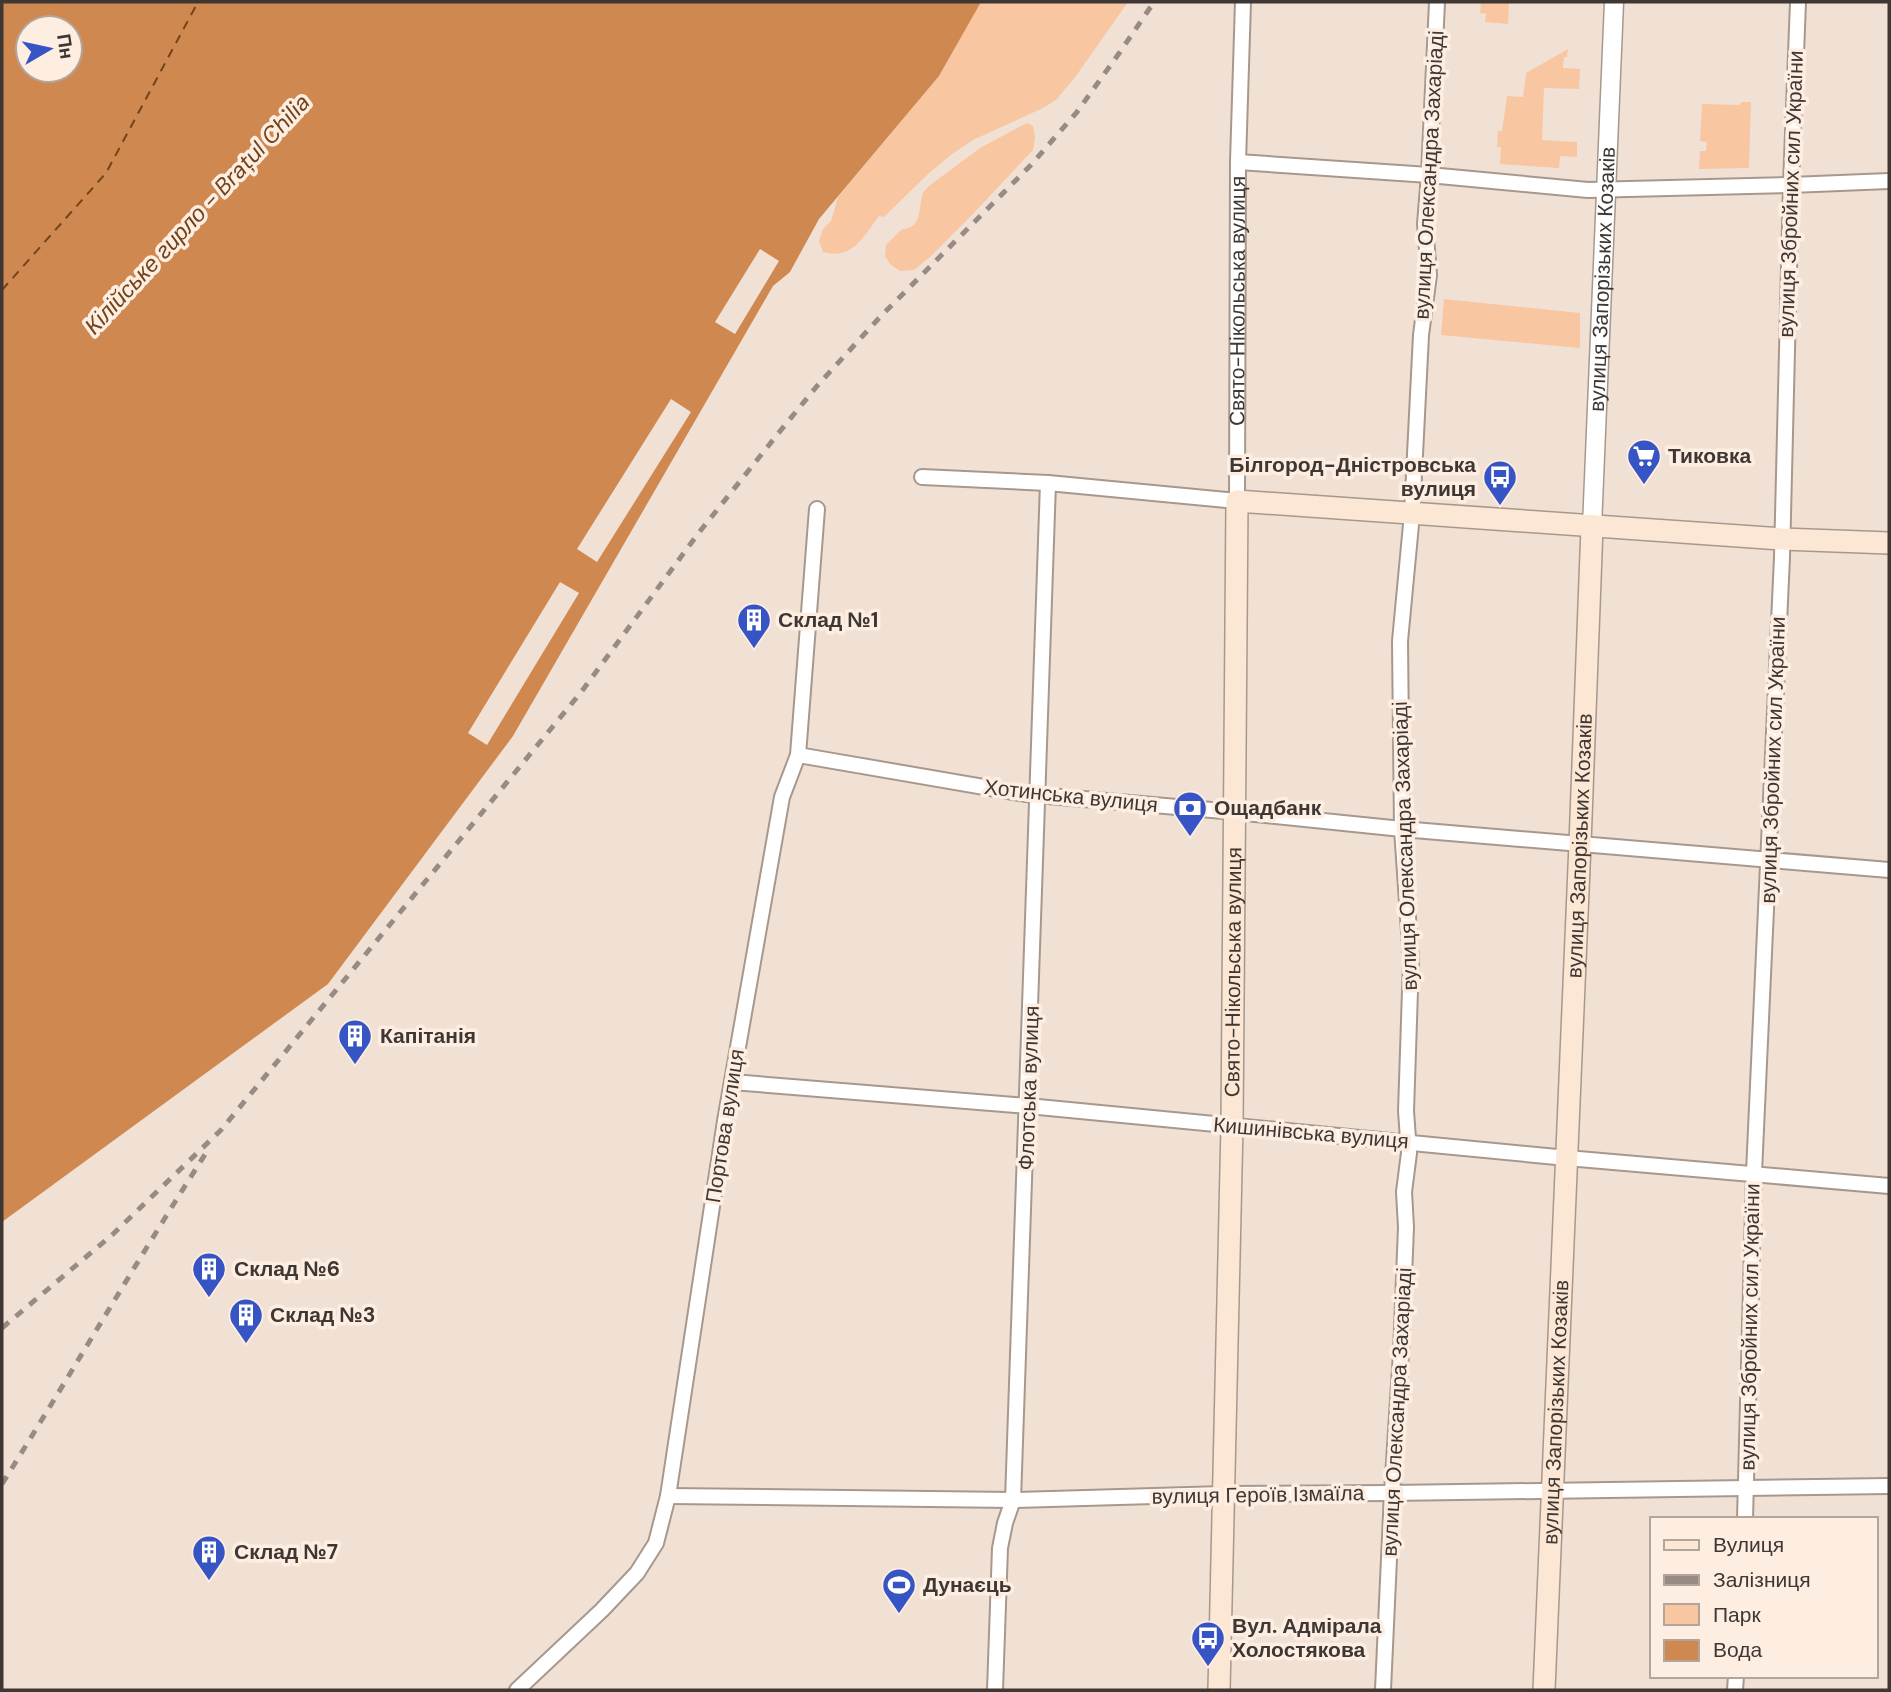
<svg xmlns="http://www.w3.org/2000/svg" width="1891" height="1692" viewBox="0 0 1891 1692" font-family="'DM Sans',sans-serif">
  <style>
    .green { fill: #f8c6a0 }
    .water { fill: #cf8850; fill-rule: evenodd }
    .pier { fill: #f1e1d5 }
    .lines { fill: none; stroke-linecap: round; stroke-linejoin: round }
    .ferry { stroke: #73431a; stroke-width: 2; stroke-dasharray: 9 7; stroke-linecap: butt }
    .minor-casing { stroke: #a7988d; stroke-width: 18 }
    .tertiary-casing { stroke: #a7988d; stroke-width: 21 }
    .secondary-casing { stroke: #a7988d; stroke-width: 24 }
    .minor { stroke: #fff; stroke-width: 14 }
    .tertiary { stroke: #fff; stroke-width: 18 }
    .secondary { stroke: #fce6d4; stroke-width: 21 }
    .rail { stroke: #978b83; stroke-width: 5; stroke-dasharray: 9 9; stroke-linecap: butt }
    .labels { text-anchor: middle; stroke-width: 7; stroke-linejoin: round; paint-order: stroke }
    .street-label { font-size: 21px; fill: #3e3733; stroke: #feeee2 }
    .poi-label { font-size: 21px; font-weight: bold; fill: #3e3733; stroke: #feeee2; text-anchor: start }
    .water-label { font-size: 23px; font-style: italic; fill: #73431a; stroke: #feeee2 }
  </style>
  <rect width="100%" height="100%" fill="#f1e1d5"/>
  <path class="green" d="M981 2H1128L1076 76 1056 100 1043 108 973 140 952 154 928 174 884 217 879 216C863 237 853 260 823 252L819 241 823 229 831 221 838 197 939 76Z
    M1481 2H1509L1508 24 1485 22 1486 14 1480 13Z
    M1568 49 1567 57H1564L1563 68 1580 69 1579 89 1544 88 1542 140 1577 142V157L1560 156 1559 168 1500 164 1501 147H1497L1498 131H1502L1507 96 1523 97 1526 73Z
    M1741 102H1751L1749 168 1699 169 1700 151H1706L1707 142 1700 141 1702 104 1740 105Z
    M1027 123 1033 126 1035 138 1033 150 971 216 930 257 914 270 900 271 890 264 885 256 886 245 902 229C921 229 919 209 922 196 923 191 926 190 929 186L980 148Z
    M1444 299 1580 313V348L1441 335Z"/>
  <path class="water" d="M2 2H981L939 76 819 219 790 272 773 286 513 736 328 984 2 1222ZM28 28H70V70H28Z"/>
  <path class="pier" d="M760 249 779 261 735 334 715 322Z
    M671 399 691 412 597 562 577 549Z
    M560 582 579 593 487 745 468 733Z"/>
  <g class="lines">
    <path class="ferry" d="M2 290 106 173 198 2"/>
    <g class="minor-casing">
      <g id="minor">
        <path d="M1238 162 1429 175 1588 190 1791 185 1889 181"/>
        <path id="s1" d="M922 477 1048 483 1237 501 1238 162 1243 2"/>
        <path d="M798 755 1025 794 1235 812 1402 829 1889 870"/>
        <path d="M732 1082 1028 1106 1567 1158 1889 1186"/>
        <path d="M668 1496 1013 1500 1223 1494 1392 1493 1889 1486"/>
        <path d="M1745 1519 1754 1173 1782 557 1791 185 1798 2"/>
        <path d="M517 1690 602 1610 637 1573 656 1543 668 1496 725 1121 782 797 798 755 817 509"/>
        <path d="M995 1690 1000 1548 1005 1523 1013 1500 1048 483"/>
        <path d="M1383 1690 1392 1493 1401 1353 1406 1227 1404 1192 1409 1153 1406 1111 1411 961 1402 829 1400 641 1412 514 1421 335 1429 275 1425 224 1429 175 1437 2"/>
        <path d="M1735 1690 1736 1676"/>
      </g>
    </g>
    <g class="tertiary-casing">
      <g id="tertiary">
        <path id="s2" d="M1592 527 1614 2"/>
      </g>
    </g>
    <g class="secondary-casing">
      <g id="secondary">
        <path id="s3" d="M1219 1690 1232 1126 1237 501 1782 539 1889 543"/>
        <path id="s4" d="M1544 1690 1580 844 1592 527"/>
      </g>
    </g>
    <use href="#minor" class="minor"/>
    <use href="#tertiary" class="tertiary"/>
    <use href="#secondary" class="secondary"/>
    <path class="rail" d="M2 1328 112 1235 221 1130 582 691 697 535 781 430 817 386 880 317 1030 166 1077 112 1120 52 1154 2
      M2 1484C71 1374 136 1262 206 1153"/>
  </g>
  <defs>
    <g id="supermarket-pin" transform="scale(1.75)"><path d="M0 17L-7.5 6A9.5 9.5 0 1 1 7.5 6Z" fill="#3754c5" stroke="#feeee2"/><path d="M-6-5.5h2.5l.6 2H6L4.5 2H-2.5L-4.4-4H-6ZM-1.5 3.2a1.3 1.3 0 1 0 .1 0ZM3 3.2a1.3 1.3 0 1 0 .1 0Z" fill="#fff"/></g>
    <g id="bus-pin" transform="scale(1.75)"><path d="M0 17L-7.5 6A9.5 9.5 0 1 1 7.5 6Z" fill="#3754c5" stroke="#feeee2"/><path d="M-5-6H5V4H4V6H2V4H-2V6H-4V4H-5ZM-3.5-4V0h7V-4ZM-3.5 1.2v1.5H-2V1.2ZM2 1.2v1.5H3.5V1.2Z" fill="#fff"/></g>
    <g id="building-pin" transform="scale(1.75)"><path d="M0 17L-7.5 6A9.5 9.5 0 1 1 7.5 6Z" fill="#3754c5" stroke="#feeee2"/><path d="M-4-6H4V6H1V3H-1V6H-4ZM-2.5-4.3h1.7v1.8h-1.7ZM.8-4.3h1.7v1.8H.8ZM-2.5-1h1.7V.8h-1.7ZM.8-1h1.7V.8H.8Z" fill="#fff"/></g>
    <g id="bank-pin" transform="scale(1.75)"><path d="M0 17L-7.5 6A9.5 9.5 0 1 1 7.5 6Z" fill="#3754c5" stroke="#feeee2"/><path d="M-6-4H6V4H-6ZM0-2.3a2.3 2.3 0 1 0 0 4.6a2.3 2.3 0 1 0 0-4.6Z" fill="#fff"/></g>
    <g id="stadium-pin" transform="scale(1.75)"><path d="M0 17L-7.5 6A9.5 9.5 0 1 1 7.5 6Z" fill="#3754c5" stroke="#feeee2"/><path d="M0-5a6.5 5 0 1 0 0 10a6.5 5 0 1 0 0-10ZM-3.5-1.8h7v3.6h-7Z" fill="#fff"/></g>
  </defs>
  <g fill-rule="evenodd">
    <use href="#supermarket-pin" x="1644" y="456"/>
    <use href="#bus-pin" x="1500" y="477"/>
    <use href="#building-pin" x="754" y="620"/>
    <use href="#bank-pin" x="1190" y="808"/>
    <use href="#building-pin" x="355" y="1036"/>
    <use href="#building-pin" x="209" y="1269"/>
    <use href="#building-pin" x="246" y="1315"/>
    <use href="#building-pin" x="209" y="1552"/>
    <use href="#stadium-pin" x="899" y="1585"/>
    <use href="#bus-pin" x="1208" y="1638"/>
  </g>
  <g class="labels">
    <g class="street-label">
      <text transform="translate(1429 175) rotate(-87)" y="7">вулиця Олександра Захаріаді</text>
      <text transform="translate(1791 194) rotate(-88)" y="7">вулиця Збройних сил України</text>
      <text dy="7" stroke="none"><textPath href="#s2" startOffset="248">вулиця Запорізьких Козаків</textPath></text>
      <text dy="7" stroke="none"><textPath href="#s1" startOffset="516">Свято-Нікольська вулиця</textPath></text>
      <text transform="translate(1773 760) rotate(-88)" y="7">вулиця Збройних сил України</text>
      <text transform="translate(1071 796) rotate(6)" y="7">Хотинська вулиця</text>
      <text transform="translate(1405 846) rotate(-92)" y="7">вулиця Олександра Захаріаді</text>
      <text dy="7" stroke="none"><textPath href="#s4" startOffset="845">вулиця Запорізьких Козаків</textPath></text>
      <text dy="7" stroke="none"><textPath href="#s3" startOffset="718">Свято-Нікольська вулиця</textPath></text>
      <text transform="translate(1029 1088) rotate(-88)" y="7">Флотська вулиця</text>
      <text transform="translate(725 1126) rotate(-81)" y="7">Портова вулиця</text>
      <text transform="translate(1311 1133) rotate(5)" y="7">Кишинівська вулиця</text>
      <text transform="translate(1750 1327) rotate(-89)" y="7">вулиця Збройних сил України</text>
      <text transform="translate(1397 1412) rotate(-87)" y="7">вулиця Олександра Захаріаді</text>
      <text dy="7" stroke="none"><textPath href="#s4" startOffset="278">вулиця Запорізьких Козаків</textPath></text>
      <text transform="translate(1258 1495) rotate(-1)" y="7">вулиця Героїв Ізмаїла</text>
    </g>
    <g class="poi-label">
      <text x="1668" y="463">Тиковка</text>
      <text x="1476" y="472" text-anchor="end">Білгород-Дністровська<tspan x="1476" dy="24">вулиця</tspan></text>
      <text x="778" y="627">Склад №1</text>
      <text x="1214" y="815">Ощадбанк</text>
      <text x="380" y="1043">Капітанія</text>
      <text x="234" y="1276">Склад №6</text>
      <text x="270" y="1322">Склад №3</text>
      <text x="234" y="1559">Склад №7</text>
      <text x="923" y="1592">Дунаєць</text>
      <text x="1232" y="1633">Вул. Адмірала<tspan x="1232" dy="24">Холостякова</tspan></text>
    </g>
    <g class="water-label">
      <text transform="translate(197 214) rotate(-47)" y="8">Кілійське гирло - Brațul Chilia</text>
    </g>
  </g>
  <rect width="1891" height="1692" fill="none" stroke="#3e3733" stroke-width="7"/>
  <rect x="1650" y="1517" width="228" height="161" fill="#feeee2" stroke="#b1a59c" stroke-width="2"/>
  <rect x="1664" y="1540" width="35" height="10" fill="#fce6d4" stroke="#b1a59c" stroke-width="2"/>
  <text x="1713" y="1552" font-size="21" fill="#3e3733">Вулиця</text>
  <rect x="1664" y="1575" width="35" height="10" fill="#978b83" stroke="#b1a59c" stroke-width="2"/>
  <text x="1713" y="1587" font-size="21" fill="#3e3733">Залізниця</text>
  <rect x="1664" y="1604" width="35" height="21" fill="#f8c6a0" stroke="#b1a59c" stroke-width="2"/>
  <text x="1713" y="1622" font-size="21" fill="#3e3733">Парк</text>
  <rect x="1664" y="1640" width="35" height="21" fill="#cf8850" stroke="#b1a59c" stroke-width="2"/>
  <text x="1713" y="1657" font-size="21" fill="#3e3733">Вода</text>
  <g transform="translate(49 49) rotate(81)"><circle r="33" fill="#feeee2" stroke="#b1a59c" stroke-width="2"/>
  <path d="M0-5L12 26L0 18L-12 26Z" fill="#3754c5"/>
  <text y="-10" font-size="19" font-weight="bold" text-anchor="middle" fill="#3e3733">Пн</text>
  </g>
</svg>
